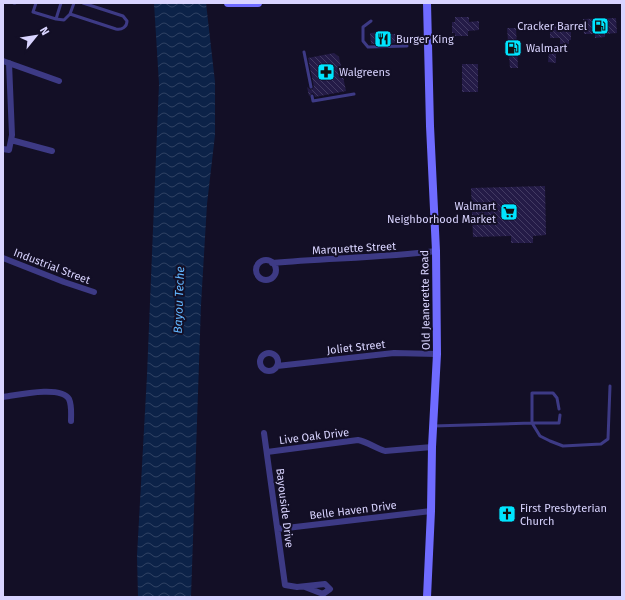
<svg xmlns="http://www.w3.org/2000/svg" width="625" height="600" viewBox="0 0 625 600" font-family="'Fira Sans',sans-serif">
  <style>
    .water { fill: url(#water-waves) }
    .building { fill: url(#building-back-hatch) }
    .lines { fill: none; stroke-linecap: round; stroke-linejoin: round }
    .lane { stroke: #3d3a85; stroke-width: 3 }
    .street { stroke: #3d3a85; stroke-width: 6 }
    .secondary { stroke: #6f6bff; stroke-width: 8 }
    .labels { text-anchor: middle; stroke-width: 4; stroke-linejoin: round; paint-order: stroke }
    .poi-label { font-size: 11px; fill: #d9d4ff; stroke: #130f26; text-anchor: start }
    .street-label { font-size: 11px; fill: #d9d4ff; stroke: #130f26 }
    .water-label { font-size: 12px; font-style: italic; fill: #62b6ff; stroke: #130f26 }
  </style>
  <defs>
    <pattern id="water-waves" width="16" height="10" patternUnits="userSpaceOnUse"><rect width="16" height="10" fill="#0c2248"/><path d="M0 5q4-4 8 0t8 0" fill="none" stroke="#2f4163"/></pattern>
    <pattern id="building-back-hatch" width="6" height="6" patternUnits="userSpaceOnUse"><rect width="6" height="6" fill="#241b47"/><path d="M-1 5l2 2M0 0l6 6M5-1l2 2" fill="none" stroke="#433b63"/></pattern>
  </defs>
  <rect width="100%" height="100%" fill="#130f26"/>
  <path class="water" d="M154 3H206L215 82V135L207 204 201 305 191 597H138L137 556 147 375 159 84Z"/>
  <path class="building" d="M455 17H469V22L479 21V30L468 31V36H455V33H452V22H455Z
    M616 18 617 33 605 34V37L595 38V34H584L583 19Z
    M550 24H571V40H569V44H560V38H550Z
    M507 28H516L518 68H510Z
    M388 32V34H396V43L371 44 370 33Z
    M549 52H556V63L548 62Z
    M334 53 339 57 346 91 315 97 314 94 312 93 309 96 307 87 311 90 314 87 308 58Z
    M462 64H478V92H462Z
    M545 186 546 235 533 236V243H511V236L473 237 471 188Z"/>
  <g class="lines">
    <path class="lane" d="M14 3H15
      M36 3 33 12 56 19 61 3
      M74 3 70 14 116 29C122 30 127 27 127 21L123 16 83 3
      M56 19 64 20 70 14
      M371 21 363 27V41L368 47 407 46
      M304 52 311 87
      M312 96 313 101 354 94
      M559 409 557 398 553 393H532V423H559L560 415
      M433 426 532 423 540 436 550 441 563 446 601 444 608 439 610 386"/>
    <path class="street" d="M3 61 59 81
      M11 140 52 151
      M3 149 9 150 12 135 9 63
      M3 258 64 282 94 292
      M256 270a10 10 0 1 1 20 0a10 10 0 1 1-20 0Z
      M272 263C327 258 382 258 436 251
      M260 362a9 9 0 1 1 18 0a9 9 0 1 1-18 0Z
      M277 366 394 353 437 354
      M3 397C17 395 61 385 69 399 72 406 71 414 71 421
      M264 433 285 585 297 587 325 584 330 589 323 594 305 587
      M267 452 358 440C368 442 375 448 385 451L432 447
      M278 529 431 511"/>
    <path class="secondary" d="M228 3H258
      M427 597 431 511 432 447 437 354 436 251 430 126 427 3"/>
  </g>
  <defs>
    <g id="fuel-square" transform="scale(0.9)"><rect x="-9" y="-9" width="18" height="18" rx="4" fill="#00e5ff" stroke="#130f26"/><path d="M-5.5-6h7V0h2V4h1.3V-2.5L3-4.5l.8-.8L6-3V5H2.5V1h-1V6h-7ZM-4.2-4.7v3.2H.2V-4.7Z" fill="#111"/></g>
    <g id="restaurant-square" transform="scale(0.9)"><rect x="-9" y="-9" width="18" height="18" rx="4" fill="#00e5ff" stroke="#130f26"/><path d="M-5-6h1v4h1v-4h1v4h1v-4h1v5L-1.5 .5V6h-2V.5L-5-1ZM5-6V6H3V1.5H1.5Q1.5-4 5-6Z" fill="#111"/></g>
    <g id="pharmacy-square" transform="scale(0.9)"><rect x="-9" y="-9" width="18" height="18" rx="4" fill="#00e5ff" stroke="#130f26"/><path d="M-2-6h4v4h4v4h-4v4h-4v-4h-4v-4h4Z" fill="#111"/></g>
    <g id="supermarket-square" transform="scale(0.9)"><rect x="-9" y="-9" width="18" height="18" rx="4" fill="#00e5ff" stroke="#130f26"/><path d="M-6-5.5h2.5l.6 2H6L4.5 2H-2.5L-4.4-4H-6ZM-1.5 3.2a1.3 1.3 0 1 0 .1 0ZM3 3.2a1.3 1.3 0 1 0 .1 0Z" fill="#111"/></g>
    <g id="church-square" transform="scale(0.9)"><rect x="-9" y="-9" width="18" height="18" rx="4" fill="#00e5ff" stroke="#130f26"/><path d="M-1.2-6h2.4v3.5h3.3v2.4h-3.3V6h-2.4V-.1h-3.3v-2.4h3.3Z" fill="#111"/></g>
  </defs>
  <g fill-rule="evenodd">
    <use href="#fuel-square" x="600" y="26"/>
    <use href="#restaurant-square" x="383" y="39"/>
    <use href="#fuel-square" x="513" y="48"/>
    <use href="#pharmacy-square" x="326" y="72"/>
    <use href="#supermarket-square" x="509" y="212"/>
    <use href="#church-square" x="507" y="514"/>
  </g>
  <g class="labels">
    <g class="poi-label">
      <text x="587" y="30" text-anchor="end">Cracker Barrel</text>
      <text x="396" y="43">Burger King</text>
      <text x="526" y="52">Walmart</text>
      <text x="339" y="76">Walgreens</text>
      <text x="496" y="210" text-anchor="end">Walmart<tspan x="496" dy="13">Neighborhood Market</tspan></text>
      <text x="520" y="512">First Presbyterian<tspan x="520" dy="13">Church</tspan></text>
    </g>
    <g class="street-label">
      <text transform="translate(354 248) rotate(-3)" y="4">Marquette Street</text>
      <text transform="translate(52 266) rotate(21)" y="4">Industrial Street</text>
      <text transform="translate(425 300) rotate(-91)" y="4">Old Jeanerette Road</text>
      <text transform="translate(356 347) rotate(-6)" y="4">Joliet Street</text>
      <text transform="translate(314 436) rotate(-7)" y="4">Live Oak Drive</text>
      <text transform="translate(285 508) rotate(83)" y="4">Bayouside Drive</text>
      <text transform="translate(353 510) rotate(-7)" y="4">Belle Haven Drive</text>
    </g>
    <g class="water-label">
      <text transform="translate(179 300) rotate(-88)" y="4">Bayou Teche</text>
    </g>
  </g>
  <rect width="625" height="600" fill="none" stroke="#d9d4ff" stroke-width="8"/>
  <g transform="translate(36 36) rotate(60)" stroke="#130f26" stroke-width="3" paint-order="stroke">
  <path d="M0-3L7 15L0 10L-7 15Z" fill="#d9d4ff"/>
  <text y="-6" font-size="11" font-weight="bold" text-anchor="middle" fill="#d9d4ff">N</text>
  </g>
</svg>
